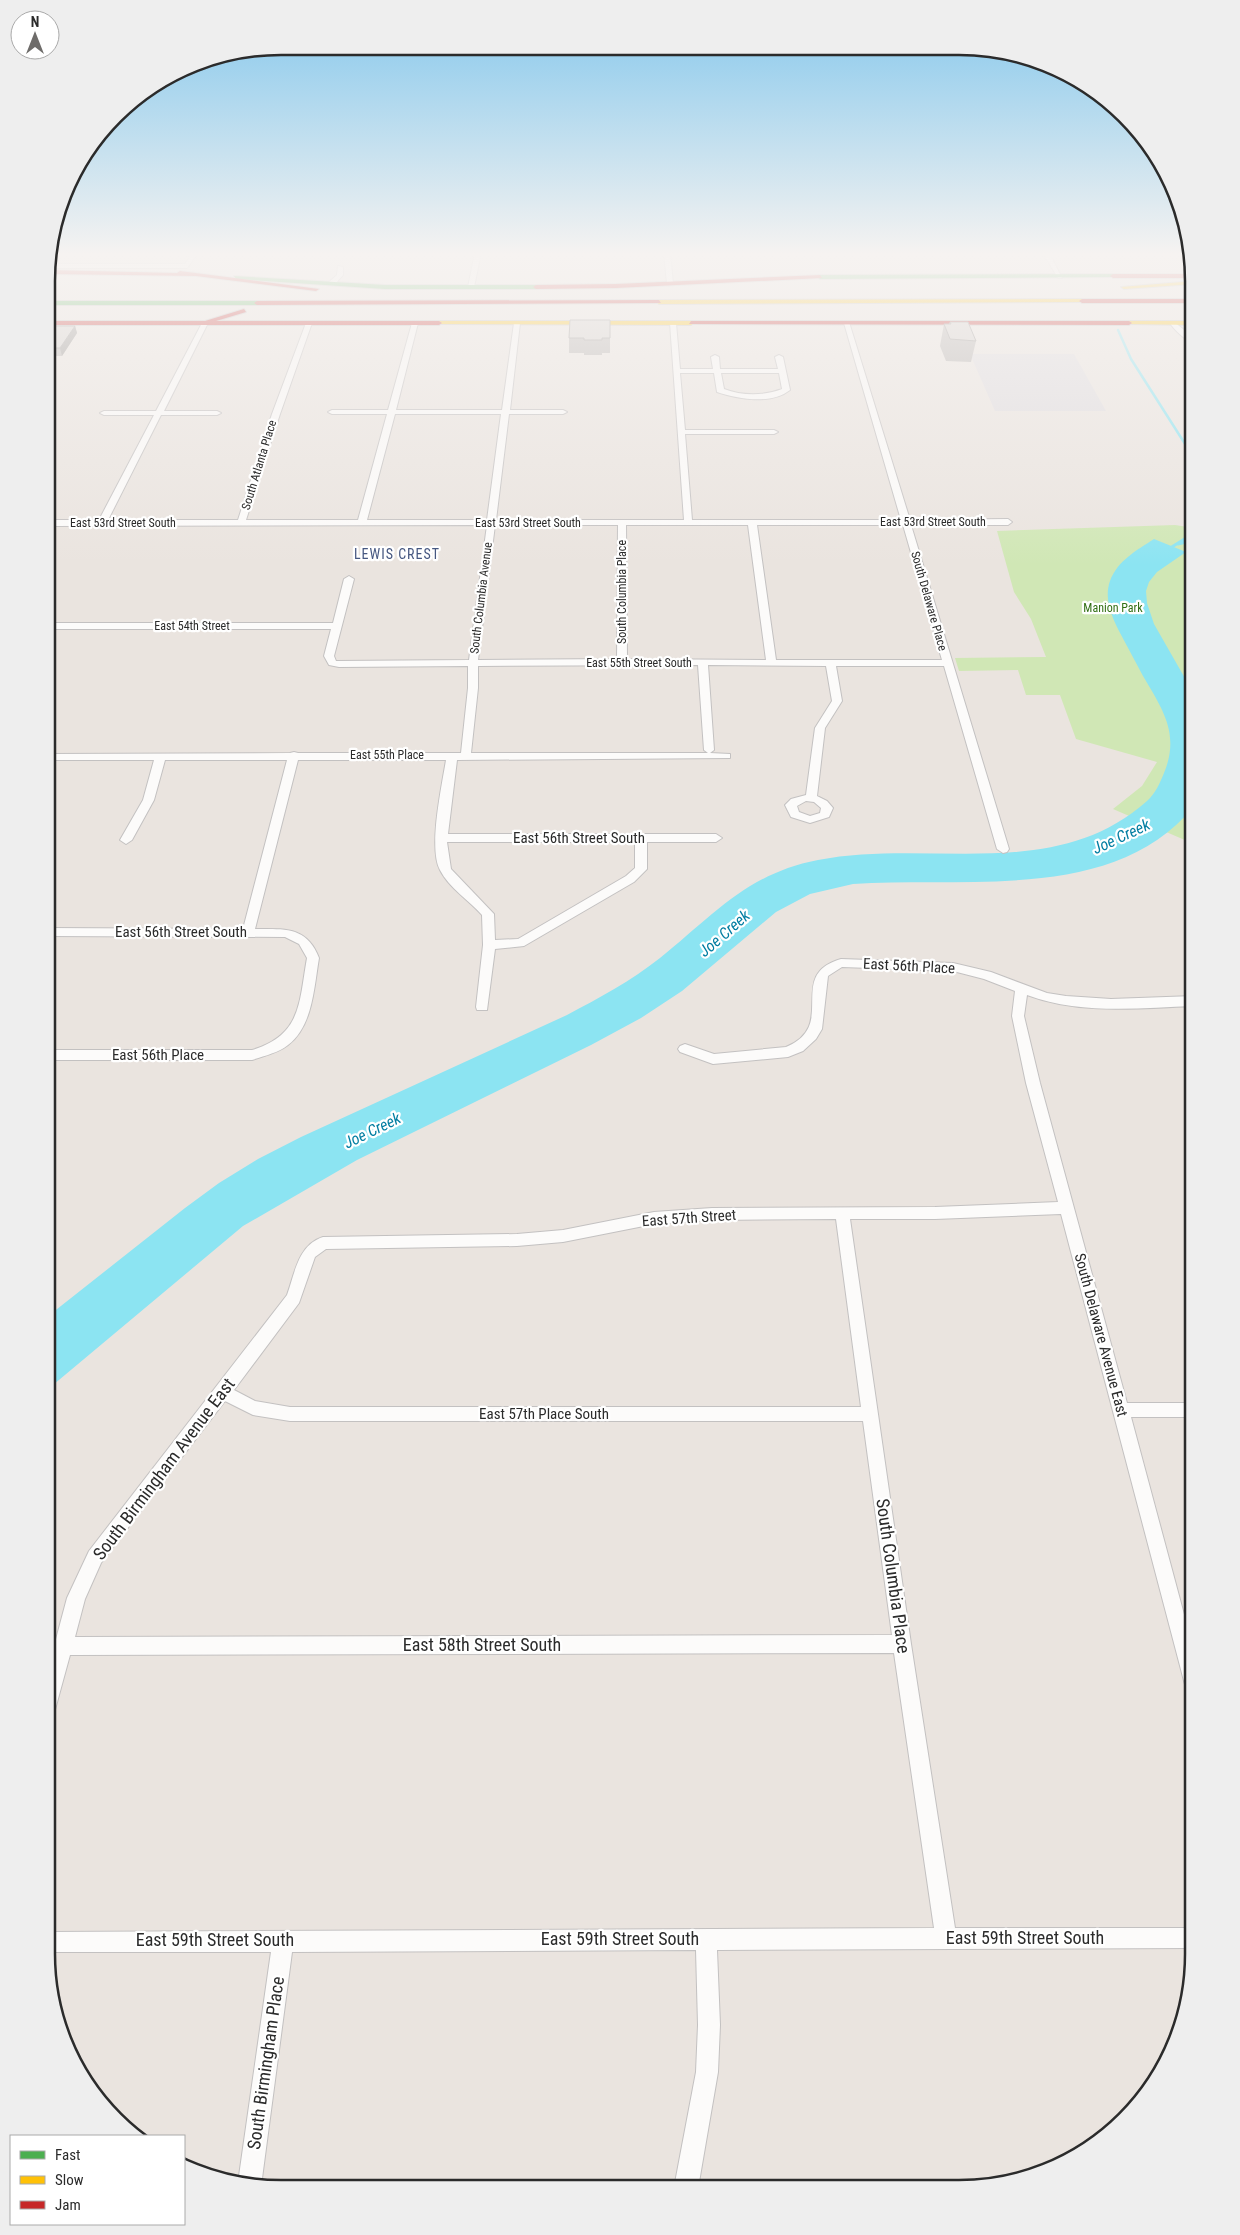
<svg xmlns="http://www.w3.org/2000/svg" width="1240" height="2235" viewBox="0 0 1240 2235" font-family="'Roboto Condensed',sans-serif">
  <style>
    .industrial { fill: #dfdcdf }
    .green { fill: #d0e7b5 }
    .water { fill: #8ce4f2 }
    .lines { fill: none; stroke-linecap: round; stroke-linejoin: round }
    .stream-far1 { stroke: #8ce4f2; stroke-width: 2.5 }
    .stream { stroke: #8ce4f2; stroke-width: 3 }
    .street-casing { stroke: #c3c1c1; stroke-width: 2 }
    .fast-casing { stroke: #c3c1c1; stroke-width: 2 }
    .slow-casing { stroke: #c3c1c1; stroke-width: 2 }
    .jam-casing { stroke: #c3c1c1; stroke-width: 2 }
    .street { fill: #fcfbfa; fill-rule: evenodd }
    .fast { fill: #4caf50; fill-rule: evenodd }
    .slow { fill: #ffc107; fill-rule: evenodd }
    .jam { fill: #c62828; fill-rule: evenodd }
    .wall { fill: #b5b1af }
    .shaded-wall { fill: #93908e }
    .building { fill: #d2cecb; stroke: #93908e }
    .labels { text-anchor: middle; stroke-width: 4.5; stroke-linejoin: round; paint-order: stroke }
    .far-street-label { font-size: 12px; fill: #2b2b2b; stroke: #fff }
    .far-park-label { font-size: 12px; fill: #316f13; stroke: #fff }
    .far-neighbourhood-label { font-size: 14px; letter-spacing: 1px; fill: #465780; stroke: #fff }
    .street-label { font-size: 15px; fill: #2b2b2b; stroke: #fff }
    .water-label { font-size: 16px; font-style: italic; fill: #017da1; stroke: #fff }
    .near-street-label { font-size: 18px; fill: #2b2b2b; stroke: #fff }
    .rim { fill: none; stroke: #2b2b2b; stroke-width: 2.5 }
  </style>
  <rect width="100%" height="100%" fill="#eae4df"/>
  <path class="industrial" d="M970 354H1074L1106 411H995Z"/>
  <path class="green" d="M1175 525 1194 528V844L1113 809 1142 786 1157 762 1076 739 1060 695H1026L1018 670 959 671 955 658 1046 657 1031 619 1014 592 997 531Z"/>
  <path class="water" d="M1154 539 1186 552 1157 572 1149 582 1146 591 1147 603 1154 624 1194 694V806C1115 904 963 876 853 884L810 894 776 912 682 991 641 1018 591 1045 357 1160 243 1226 47 1390V1317L185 1208 219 1183 258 1159 301 1137 567 1015C599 998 631 981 660 958 714 915 746 874 818 860 928 838 1054 884 1147 801 1155 794 1160 783 1164 773 1180 734 1163 710 1143 676 1135 661 1127 646 1119 631 1111 615 1104 598 1110 581 1117 561 1137 550 1154 539Z"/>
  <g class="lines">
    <path class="stream-far1" d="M1118 330 1131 359 1194 458"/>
    <path class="stream" d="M1178 544 1194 540
      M1167 550 1194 533"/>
    <g class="street-casing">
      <path id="street" d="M192 253H198L187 268H48V264H185Z
        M475 253H481L474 287 471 289 468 287Z
        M664 253H670L673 283 670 285 667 283Z
        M1043 253H1049L1062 278H1058Z
        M338 266 343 267V275L335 284 328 285V283L337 275Z
        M205 321 208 323 164 411H217L221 413 217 415H161L108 520H238L272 414 306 323 309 321 312 323 280 414 246 520H358L387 414H332L328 412 332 410H388L412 323 415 321 418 323 396 410H502L514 323 517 321 520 323 510 410H563L567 412 563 414H509L496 520H684L670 323 673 321 676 323 680 369H713L711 357 715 355 719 357 720 369H778L775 357 779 355 783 357 790 390C771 405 738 399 717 392L714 373H680L685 430H774L778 432 774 434H685L692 520H901L844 323 849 322 910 520 1008 519 1012 522 1008 525H911L1009 849 1007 852 1003 853 997 849 944 666H836L842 701 825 728 817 796 827 801 833 808 829 817 810 823 791 817 785 805 791 799 806 795 815 728 832 701 826 666 708 665 714 750 710 753 730 754V758L457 760 448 834H716L722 838 716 842H647V869L634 882 524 946 495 949 487 1010H477L476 1007 483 945 482 915C469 900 449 888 440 870 428 848 442 785 446 760H298L255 929C284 929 307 926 319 958 314 987 313 1026 288 1045 278 1053 264 1056 252 1060H47V1050H252C302 1035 299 1002 307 958L299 944 285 937 47 936V928L243 929 287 760H165L154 800 132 840 126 844 120 840 143 800 154 760H48V754L290 753 294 752 298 753H461L468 688V666L339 667 329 665 324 656 331 629H48V623H333L344 579 349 576 354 579 334 656 336 661 469 660 487 525 48 526V520H99L154 415H104L100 413 104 411H156L202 323ZM721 373H779L782 389C764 396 742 396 724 389ZM395 414H501L487 520H367ZM495 525H618L617 659 478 660ZM626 525H748L766 660 627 659ZM757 525H903L942 660H776ZM698 665 704 750 708 753H471L478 688V666ZM806 801 814 802 821 808 820 813 810 816 799 812 797 806ZM447 842H635V868L626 876 518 939 495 940 494 914 451 869Z
        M1173 321 1194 338V345C1186 340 1174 330 1170 323Z
        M841 959 953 963 991 972 1047 993 1066 996 1111 999 1194 996V1006C1139 1008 1080 1015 1027 995L1024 1016 1040 1083 1127 1403H1193V1417H1131L1193 1648V1690L1186 1688 1184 1681 1061 1214 935 1219H850L911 1644 955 1928H1193V1948L717 1950 720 2025 718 2072 698 2188H674L696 2072 698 2025 696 1950 292 1952 261 2186 250 2187 238 2183 271 1952H46V1932L934 1928 894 1653 70 1655 56 1706 54 1713 47 1715V1673L67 1598 89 1551 287 1295C295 1273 298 1245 323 1237L517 1234 563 1230 654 1212 712 1208 935 1207 1058 1202 1026 1083 1012 1016 1015 991 984 979 953 971 842 967 828 976 822 1029 816 1039 803 1051 788 1057 713 1064 680 1052 678 1049 680 1046 685 1044 714 1054 786 1047C839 1025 785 975 841 959ZM836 1219 861 1407H290L255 1401 234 1390 299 1303 315 1257 326 1249 517 1246 563 1242 654 1224 712 1220ZM225 1401 253 1415 290 1421H863L892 1635 75 1637 85 1599 101 1563Z"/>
    </g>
    <g class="fast-casing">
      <path id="fast" d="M1113 274 1115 277 820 279 817 277 820 275Z
        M234 276 385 285H536L539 287 536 289H385L236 279Z
        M48 301H257L260 303 257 305H48Z"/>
    </g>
    <g class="slow-casing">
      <path id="slow" d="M1194 281V284L1124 289 1121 287Z
        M1082 299 1084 302 659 304 656 302 659 300Z
        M439 321H691L694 323 691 325 437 324Z
        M1129 321H1194V325L1127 324Z"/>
    </g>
    <g class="jam-casing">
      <path id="jam" d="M48 270 177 273 180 271 319 289 316 291 196 276 48 274Z
        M1193 274V278H1113L1110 276 1113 274Z
        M820 275 822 278 616 288 536 289 533 287 536 285 616 284Z
        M1194 299V303H1082L1079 301 1082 299Z
        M659 300 661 303 257 305 254 303 257 301Z
        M244 309 246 312 216 321H439L442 323 439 325H48V321H205Z
        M691 321H1129L1132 323 1129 325 689 324Z"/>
    </g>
    <use href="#street" class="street"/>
    <use href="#fast" class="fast"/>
    <use href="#slow" class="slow"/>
    <use href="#jam" class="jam"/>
  </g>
  <path class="wall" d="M610 320V353H602V355H584V353H569V338Z
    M950 322 976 341 971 362 946 361 940 346 944 324H949Z
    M48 326H75L77 333 62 356H48Z"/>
  <path class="shaded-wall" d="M75 326 77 333 62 356 60 348Z"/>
  <path class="building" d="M570 320H610V338H602V340H584V338H569Z
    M950 322H968L976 341 950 339 944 324H951Z
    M48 326H75L60 348H48Z"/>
  <linearGradient id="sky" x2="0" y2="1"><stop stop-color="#83c7ec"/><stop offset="0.45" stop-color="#f6f3f1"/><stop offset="1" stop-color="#f6f3f1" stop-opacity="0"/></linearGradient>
  <rect width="1240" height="565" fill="url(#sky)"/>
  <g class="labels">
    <g class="far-street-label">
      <text transform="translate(259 465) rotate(-73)" y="4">South Atlanta Place</text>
      <text x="933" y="526">East 53rd Street South</text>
      <text x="123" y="527">East 53rd Street South</text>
      <text x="528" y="527">East 53rd Street South</text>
      <text transform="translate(622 592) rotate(-90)" y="4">South Columbia Place</text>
      <text transform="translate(481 598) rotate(-83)" y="4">South Columbia Avenue</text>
      <text transform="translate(929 601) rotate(74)" y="4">South Delaware Place</text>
      <text x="192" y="630">East 54th Street</text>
      <text x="639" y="667">East 55th Street South</text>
      <text x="387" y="759">East 55th Place</text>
    </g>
    <g class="far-park-label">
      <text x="1113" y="612">Manion Park</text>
    </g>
    <g class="far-neighbourhood-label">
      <text x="397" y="559">LEWIS CREST</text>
    </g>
    <g class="street-label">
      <text x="579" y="843">East 56th Street South</text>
      <text x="181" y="937">East 56th Street South</text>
      <text transform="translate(909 966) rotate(3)" y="5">East 56th Place</text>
      <text x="158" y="1060">East 56th Place</text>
      <text transform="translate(689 1218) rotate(-4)" y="5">East 57th Street</text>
      <text transform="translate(1101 1335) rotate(75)" y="5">South Delaware Avenue East</text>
      <text x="544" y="1419">East 57th Place South</text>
    </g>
    <g class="water-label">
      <text transform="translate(1121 836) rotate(-25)" y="6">Joe Creek</text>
      <text transform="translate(724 933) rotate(-41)" y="6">Joe Creek</text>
      <text transform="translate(372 1130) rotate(-26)" y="6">Joe Creek</text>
    </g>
    <g class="near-street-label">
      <text transform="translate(164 1469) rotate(-53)" y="6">South Birmingham Avenue East</text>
      <text transform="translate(893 1576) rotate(82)" y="6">South Columbia Place</text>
      <text x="482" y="1651">East 58th Street South</text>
      <text x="1025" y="1944">East 59th Street South</text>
      <text x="620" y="1945">East 59th Street South</text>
      <text x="215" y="1946">East 59th Street South</text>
      <text transform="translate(266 2063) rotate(-82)" y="6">South Birmingham Place</text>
    </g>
  </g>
  <path d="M0 0H1240V2235H0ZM281 55H959A226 226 0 0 1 1185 281V1954A226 226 0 0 1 959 2180H281A226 226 0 0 1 55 1954V281A226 226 0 0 1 281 55Z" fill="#eee" fill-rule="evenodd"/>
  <path class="rim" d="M281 55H959A226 226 0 0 1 1185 281V1954A226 226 0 0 1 959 2180H281A226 226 0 0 1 55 1954V281A226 226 0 0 1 281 55Z"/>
  <rect x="10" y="2135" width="175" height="90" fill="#ffffff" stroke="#aaaaaa"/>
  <rect x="20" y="2151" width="25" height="8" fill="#4caf50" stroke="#aaaaaa"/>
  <text x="55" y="2160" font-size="15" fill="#2b2b2b">Fast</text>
  <rect x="20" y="2176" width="25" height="8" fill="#ffc107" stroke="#aaaaaa"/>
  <text x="55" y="2185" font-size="15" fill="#2b2b2b">Slow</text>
  <rect x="20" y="2201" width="25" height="8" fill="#c62828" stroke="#aaaaaa"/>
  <text x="55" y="2210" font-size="15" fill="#2b2b2b">Jam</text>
  <g transform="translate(35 35)"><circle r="24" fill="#ffffff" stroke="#aaaaaa"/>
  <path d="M0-4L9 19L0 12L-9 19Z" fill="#6e6c6a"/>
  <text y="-8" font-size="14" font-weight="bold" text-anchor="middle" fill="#2b2b2b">N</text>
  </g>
</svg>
